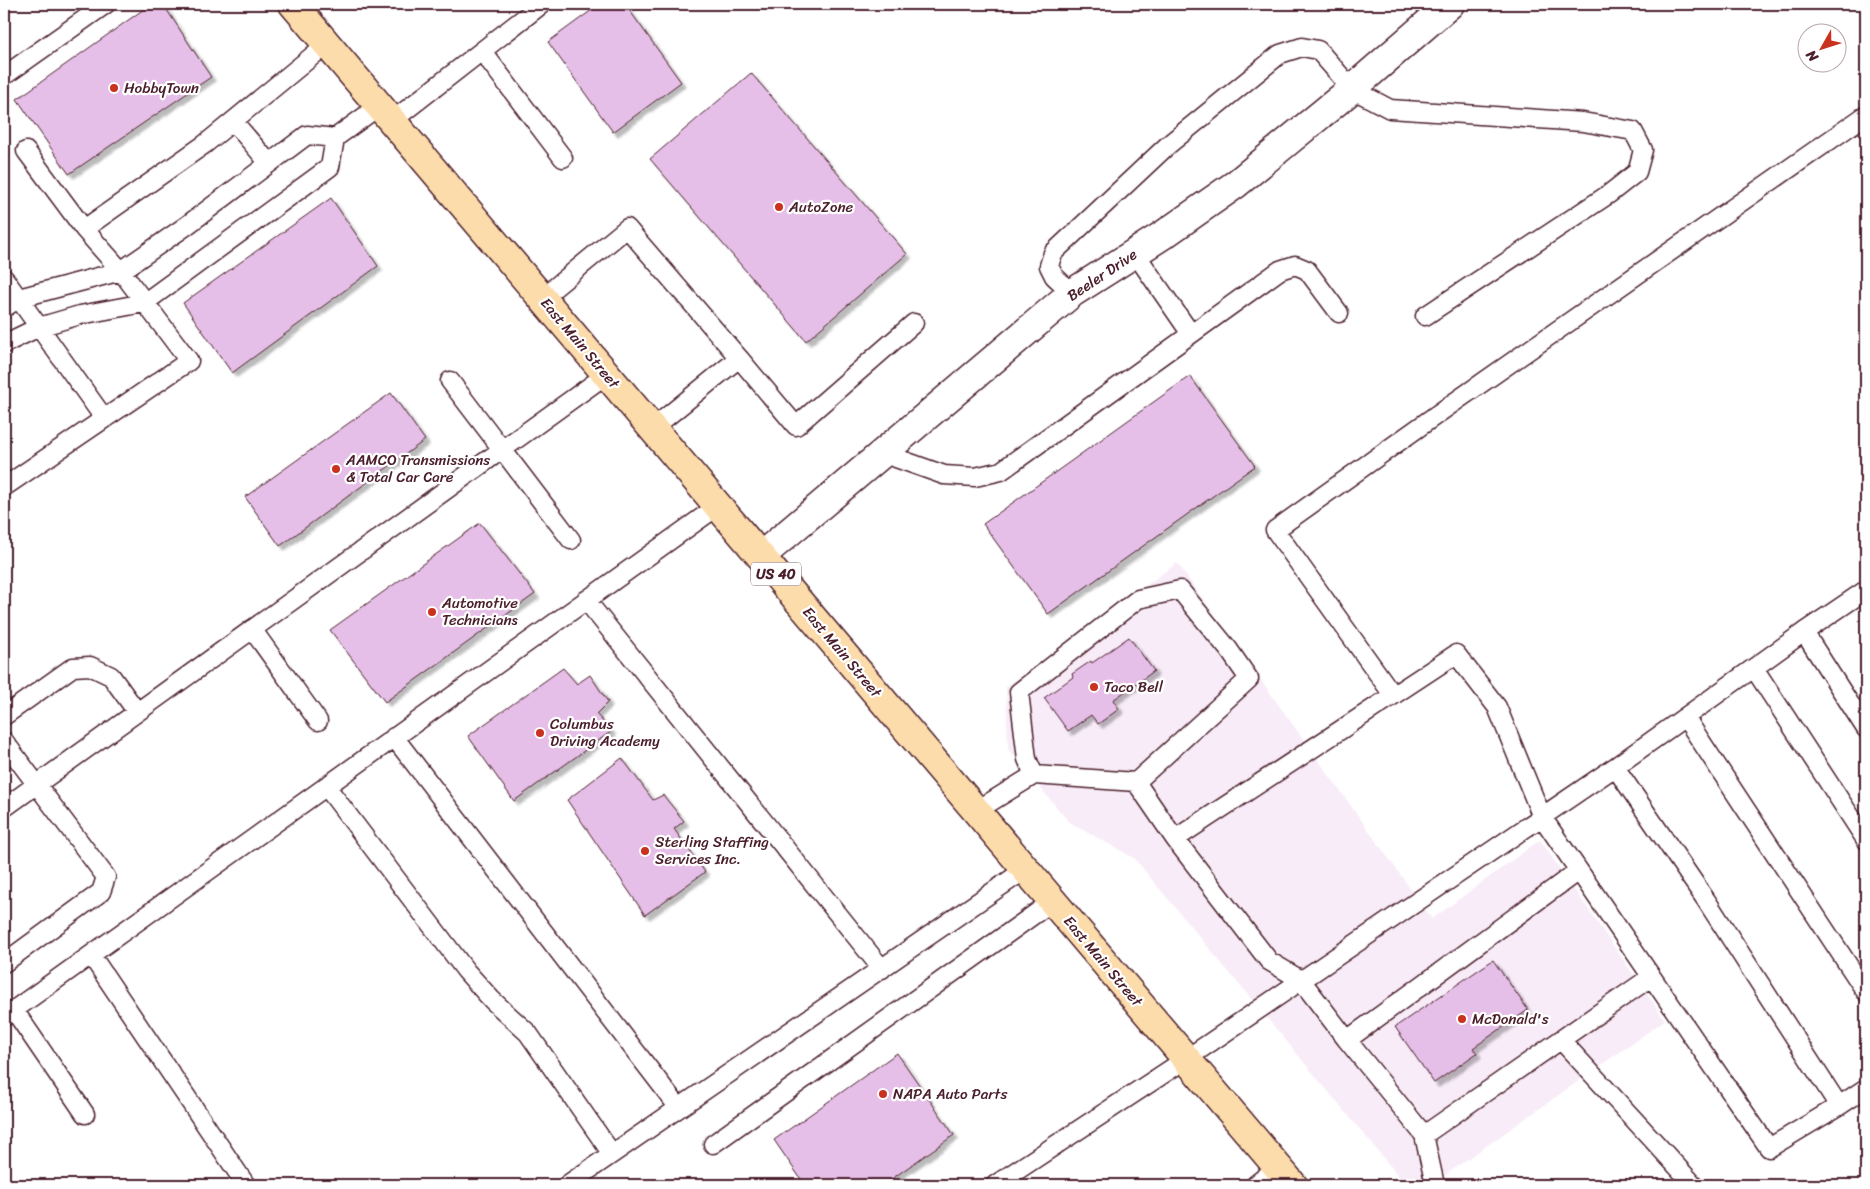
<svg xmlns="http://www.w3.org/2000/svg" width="1870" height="1189" viewBox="0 0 1870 1189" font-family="Sriracha,sans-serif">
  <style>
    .built { fill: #f8ecf8 }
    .building { fill: #e6bfe8; stroke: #4a1f2b; filter: url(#shadow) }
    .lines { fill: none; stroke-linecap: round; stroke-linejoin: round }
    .lane-casing { stroke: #4a1f2b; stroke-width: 21 }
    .street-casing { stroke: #4a1f2b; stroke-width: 31 }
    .primary-casing { stroke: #4a1f2b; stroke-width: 31 }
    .lane { stroke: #fff; stroke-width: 18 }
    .street { stroke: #fff; stroke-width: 28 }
    .primary { stroke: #fddcac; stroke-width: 28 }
    .poi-dot { fill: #c8321e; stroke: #fff; stroke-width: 2 }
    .labels { text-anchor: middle; stroke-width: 4.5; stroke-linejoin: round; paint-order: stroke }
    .shield { fill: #fff; stroke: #80626b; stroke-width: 1 }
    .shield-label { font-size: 14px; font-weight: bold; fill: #4a1f2b }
    .poi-label { font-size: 15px; fill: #4a1f2b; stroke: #fff; text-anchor: start }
    .street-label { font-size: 15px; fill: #4a1f2b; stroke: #fff }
  </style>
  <defs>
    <filter id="shadow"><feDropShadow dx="4.5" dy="4.5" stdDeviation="1" flood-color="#0004"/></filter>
  </defs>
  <rect width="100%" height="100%" fill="#fff"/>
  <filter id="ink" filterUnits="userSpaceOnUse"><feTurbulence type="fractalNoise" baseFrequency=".02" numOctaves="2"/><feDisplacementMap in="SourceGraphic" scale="10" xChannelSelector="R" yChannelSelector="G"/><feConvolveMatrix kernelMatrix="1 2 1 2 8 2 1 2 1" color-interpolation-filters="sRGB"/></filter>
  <g filter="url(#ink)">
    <path class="built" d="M1177 563 1432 919 1540 840 1665 1020 1431 1185H1406L1134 858 1069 822 1008 749 1006 687Z"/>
    <path class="building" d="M151 4H163L211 77 69 174 17 99Z
      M600 4H625L681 82 613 132 548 42Z
      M751 73 907 254 806 341 650 159Z
      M331 198 378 266 232 373 183 303Z
      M1190 376 1255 466 1048 614 983 524Z
      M391 393 425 440 280 546 245 497Z
      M480 523 535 594 385 702 330 630Z
      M1129 637 1154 671 1113 700 1119 709 1098 724 1091 715 1068 731 1044 698 1073 677 1072 674 1091 661 1092 663Z
      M563 668 577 684 590 675 608 702 596 714 612 731 514 801 468 736Z
      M622 758 653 800 663 795 684 821 674 829 705 872 645 915 567 800Z
      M1493 960 1528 1010 1473 1048 1477 1053 1434 1083 1395 1027Z
      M897 1053 954 1135 883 1185H805L774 1140Z"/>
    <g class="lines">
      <g class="lane-casing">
        <path id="lane" d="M482 51 563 158
          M4 76 106 4
          M233 121 269 163
          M392 121 542 4
          M26 151 84 229 205 144 327 44
          M1135 253 1191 334
          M4 278 104 418
          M1072 293 1054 276 1049 266 1053 253 1168 145 1280 54 1302 47 1318 50 1352 89 1390 109 1583 122 1633 131 1643 150 1637 172 1609 194 1425 316
          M542 298 627 228 739 358 653 428
          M4 308 19 298 121 271 186 226 307 135 335 138 379 106
          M4 344 39 327 80 315 144 303 330 167 335 138
          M739 358 796 426 914 323
          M450 381 571 540
          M882 453 944 475 975 477 1001 471 1280 270 1295 265 1307 270 1339 313
          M4 487 189 361 121 271 84 229
          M586 600 882 969
          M252 629 318 721
          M1804 632 1866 729
          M1754 668 1866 840
          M1393 695 1275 530 1446 408 1866 115
          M4 716 73 667 90 666 111 676 137 712
          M1685 717 1866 992
          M394 737 679 1108
          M4 741 106 877 101 892 4 963
          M1615 767 1706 900 1839 1106 1866 1088
          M1034 775 1027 759 1019 692 1138 599 1180 590 1229 650 1249 679 1136 782
          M326 786 466 971 492 1000 528 1033 612 1154
          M4 808 607 374
          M976 811 1034 775 1136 782 1175 839 1269 961 1301 980 1347 1040 1424 1135 1435 1185
          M1175 839 1456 654 1497 707 1542 817 1769 1148 1839 1106
          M91 955 246 1185
          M14 1010 85 1114
          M4 1017 718 506
          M1347 1040 1578 871
          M1561 1040 1694 1185
          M1424 1135 1651 977
          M713 1144 1053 901
          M567 1185 1026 869
          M995 1185 1186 1059 1615 767 1804 632 1866 590
          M1255 1185 1278 1167"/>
      </g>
      <g class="street-casing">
        <path id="street" d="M761 556 1072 293 1166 233 1236 184 1352 89 1450 4"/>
      </g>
      <g class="primary-casing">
        <path id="primary" d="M293 4 1293 1185"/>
      </g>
      <use href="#lane" class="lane"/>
      <use href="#street" class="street"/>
      <use href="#primary" class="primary"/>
    </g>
  </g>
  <g class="poi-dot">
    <circle cx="114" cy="88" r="5"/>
    <circle cx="779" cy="207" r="5"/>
    <circle cx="336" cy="469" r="5"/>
    <circle cx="432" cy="612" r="5"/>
    <circle cx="1094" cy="687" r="5"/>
    <circle cx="540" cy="733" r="5"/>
    <circle cx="645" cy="851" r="5"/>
    <circle cx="1462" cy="1019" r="5"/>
    <circle cx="883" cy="1094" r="5"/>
  </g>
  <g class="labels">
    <rect class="shield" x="751" y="562.5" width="50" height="23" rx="4"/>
    <g class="shield-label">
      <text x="776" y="579">US 40</text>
    </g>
    <g class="poi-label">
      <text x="124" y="93">HobbyTown</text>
      <text x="789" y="212">AutoZone</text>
      <text x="346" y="465">AAMCO Transmissions<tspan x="346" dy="17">&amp; Total Car Care</tspan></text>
      <text x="442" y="608">Automotive<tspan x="442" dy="17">Technicians</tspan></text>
      <text x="1104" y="692">Taco Bell</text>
      <text x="550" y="729">Columbus<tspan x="550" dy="17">Driving Academy</tspan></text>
      <text x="655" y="847">Sterling Staffing<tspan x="655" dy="17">Services Inc.</tspan></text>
      <text x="1472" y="1024">McDonald's</text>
      <text x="893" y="1099">NAPA Auto Parts</text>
    </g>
    <g class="street-label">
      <text transform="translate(1102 275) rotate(-34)" y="5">Beeler Drive</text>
      <text transform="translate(580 343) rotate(50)" y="5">East Main Street</text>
      <text transform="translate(842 652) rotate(50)" y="5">East Main Street</text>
      <text transform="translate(1103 961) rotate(50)" y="5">East Main Street</text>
    </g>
  </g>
  <rect width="1870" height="1189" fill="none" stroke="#fff" stroke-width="20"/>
  <rect x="10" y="10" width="1850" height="1169" fill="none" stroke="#4a1f2b" stroke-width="2" filter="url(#ink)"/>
  <g transform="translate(1822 48) rotate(231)"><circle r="24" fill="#ffffff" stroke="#b7a5aa"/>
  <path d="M0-4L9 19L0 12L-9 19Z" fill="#c8321e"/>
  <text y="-8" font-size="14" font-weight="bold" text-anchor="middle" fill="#4a1f2b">N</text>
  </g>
</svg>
